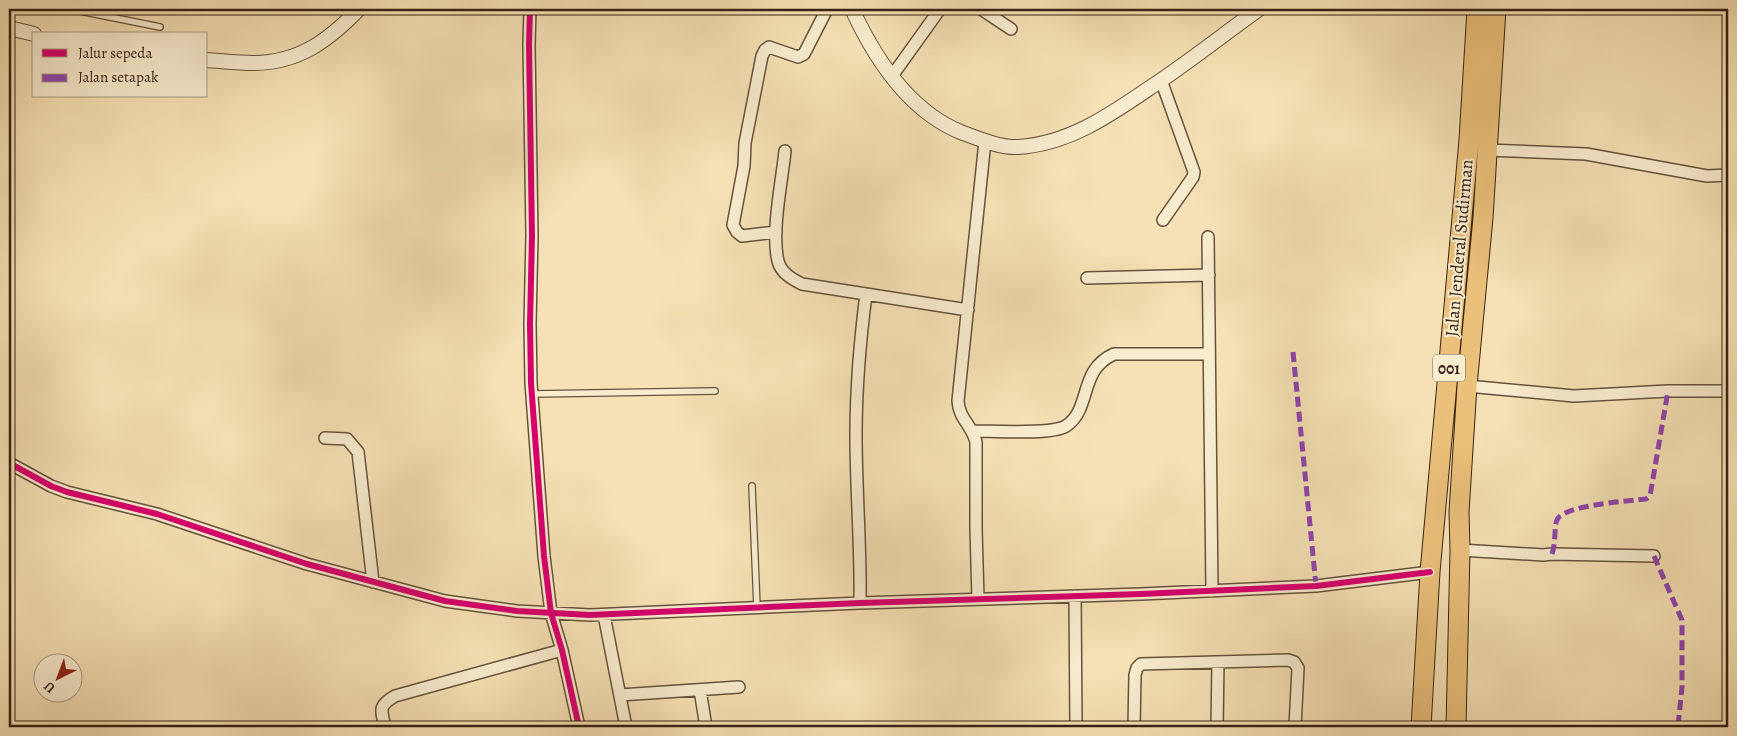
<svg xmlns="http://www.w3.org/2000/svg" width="1737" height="736" viewBox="0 0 1737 736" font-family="Alegreya,serif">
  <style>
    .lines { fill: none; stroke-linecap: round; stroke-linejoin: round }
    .service-casing { stroke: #66523c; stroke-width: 8 }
    .minor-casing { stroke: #66523c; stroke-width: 14 }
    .tertiary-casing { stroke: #66523c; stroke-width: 16 }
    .trunk-casing { stroke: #372214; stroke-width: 21 }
    .service { stroke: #f8eccf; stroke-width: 5.5 }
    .minor { stroke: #f8eccf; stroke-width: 11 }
    .tertiary { stroke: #f8eccf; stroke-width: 14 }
    .trunk { stroke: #eac07a; stroke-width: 19 }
    .quiet { stroke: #8e44ad; stroke-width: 5; stroke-dasharray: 10 5; stroke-linecap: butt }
    .cycleway-casing { stroke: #f8eccf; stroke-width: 9 }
    .cycleway { stroke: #d6006c; stroke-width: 6 }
    .labels { text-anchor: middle; stroke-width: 4; stroke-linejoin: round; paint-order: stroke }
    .shield { fill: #f8eccf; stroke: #715f4c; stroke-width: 1 }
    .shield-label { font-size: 16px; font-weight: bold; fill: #372214 }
    .street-label { font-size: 18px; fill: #372214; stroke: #f8eccf }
  </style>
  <rect width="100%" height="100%" fill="#f5e1b5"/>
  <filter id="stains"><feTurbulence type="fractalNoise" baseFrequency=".004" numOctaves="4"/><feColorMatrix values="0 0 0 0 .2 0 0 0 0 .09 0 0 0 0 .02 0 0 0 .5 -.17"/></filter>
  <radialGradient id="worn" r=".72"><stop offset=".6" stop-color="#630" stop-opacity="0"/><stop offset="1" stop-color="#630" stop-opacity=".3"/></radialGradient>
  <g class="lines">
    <g class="service-casing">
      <path id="service" d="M70 9 160 27
        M532 394 715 391
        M752 486 757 607"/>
    </g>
    <g class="minor-casing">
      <path id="minor" d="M530 9 529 45 532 236 530 324 531 383 544 556 551 613 562 650 579 727
        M981 9 1011 29
        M892 76 940 9
        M1161 80 1194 172 1193 177 1163 220
        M1487 150 1586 154 1707 176 1728 175
        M785 151C782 181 771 232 778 261 781 273 792 279 802 284L968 310
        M776 232 742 236 737 232 733 225 744 166 745 143 762 56 765 50 769 47 798 57 804 54 827 9
        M1208 237 1212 591
        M1087 278 1209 275
        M1467 386 1574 396 1668 391H1728
        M973 431C993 431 1052 435 1066 426 1092 409 1078 370 1114 354H1209
        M325 438 347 439 358 452 373 582
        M9 463 51 486 67 492 157 514 307 564 445 601 517 611 590 615 860 603 1141 594 1316 586 1430 572
        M1460 550 1543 555 1552 554 1654 556
        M1075 596 1076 727
        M978 599 976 529V442C972 425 959 419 958 401L985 141
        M860 603C861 547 856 491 856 435 856 388 860 341 866 294
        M604 615 626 727
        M700 690 706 727
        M620 695 739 687
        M385 727C381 709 378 706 395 696L562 650
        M1134 727 1135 675 1137 668 1141 664 1288 660 1294 662 1298 668 1295 727
        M1217 727 1218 662"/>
    </g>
    <g class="tertiary-casing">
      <path id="tertiary" d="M852 9C875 59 909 112 963 133 980 139 1000 148 1018 147 1070 144 1113 113 1154 85 1190 61 1224 34 1259 9
        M9 28 34 34
        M206 60C222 61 237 63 253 63 299 63 329 40 359 9"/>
    </g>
    <g class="trunk-casing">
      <path id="trunk" d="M1421 727 1430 572 1469 140 1477 9
        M1456 727 1460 550 1459 512 1467 386 1483 218 1496 9"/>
    </g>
    <use href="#service" class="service"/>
    <use href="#minor" class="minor"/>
    <use href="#tertiary" class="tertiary"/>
    <use href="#trunk" class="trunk"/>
    <path class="quiet" d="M1293 352 1316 586
      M1552 554C1556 543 1554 526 1557 520 1563 505 1629 501 1646 499L1650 496 1668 391
      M1654 556 1682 620V687L1678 727"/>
    <g class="cycleway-casing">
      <path id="cycleway" d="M530 9 529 45 532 236 530 324 531 383 544 556 551 613 562 650 579 727
        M9 463 51 486 67 492 157 514 307 564 445 601 517 611 590 615 860 603 1141 594 1316 586 1430 572"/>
    </g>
    <use href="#cycleway" class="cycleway"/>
  </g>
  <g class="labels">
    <rect class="shield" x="1433" y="354.5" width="32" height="27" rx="4"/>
    <g class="shield-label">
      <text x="1449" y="374">001</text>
    </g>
    <g class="street-label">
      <text transform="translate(1459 248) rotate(-85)" y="6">Jalan Jenderal Sudirman</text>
    </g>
  </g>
  <rect width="1737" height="736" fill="none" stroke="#f5e1b5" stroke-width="30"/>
  <rect x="10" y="10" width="1717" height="716" fill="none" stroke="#372214" stroke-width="2.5"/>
  <rect x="15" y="15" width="1707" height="706" fill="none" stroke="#372214"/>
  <rect x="32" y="32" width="175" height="65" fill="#f8eccf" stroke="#ab9b84"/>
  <rect x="42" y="49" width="25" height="8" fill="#d6006c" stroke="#ab9b84"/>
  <text x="78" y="58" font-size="15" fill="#372214">Jalur sepeda</text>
  <rect x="42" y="74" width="25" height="8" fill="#8e44ad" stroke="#ab9b84"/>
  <text x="78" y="82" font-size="15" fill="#372214">Jalan setapak</text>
  <g transform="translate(58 678) rotate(222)"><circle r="24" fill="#f8eccf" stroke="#ab9b84"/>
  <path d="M0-4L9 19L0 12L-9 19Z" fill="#8f2418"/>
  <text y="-8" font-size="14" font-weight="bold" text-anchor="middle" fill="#372214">U</text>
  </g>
  <rect width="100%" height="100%" filter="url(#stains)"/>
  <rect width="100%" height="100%" fill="url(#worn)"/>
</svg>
